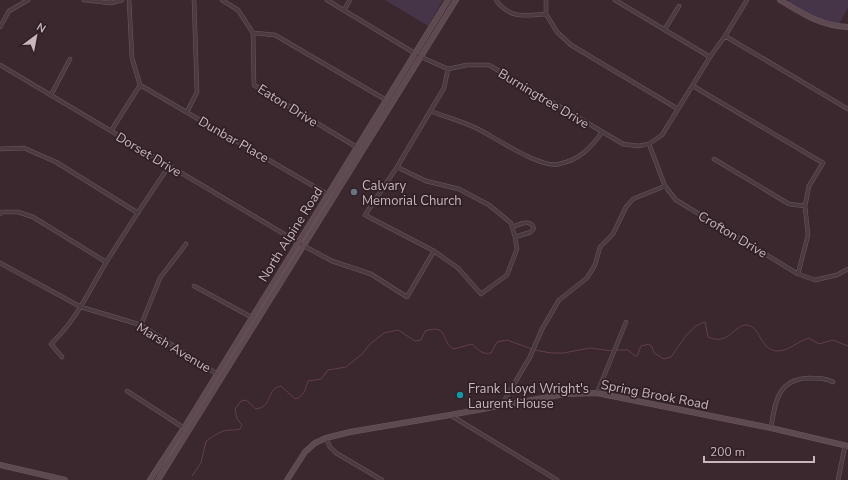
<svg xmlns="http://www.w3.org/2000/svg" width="848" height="480" viewBox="0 0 848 480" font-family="'Nunito Sans',sans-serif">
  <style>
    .green { fill: #463548 }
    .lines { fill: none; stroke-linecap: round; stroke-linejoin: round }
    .stream { stroke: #623f4b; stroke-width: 1 }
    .street-casing { stroke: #69595e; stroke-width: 4.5 }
    .secondary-casing { stroke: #69595e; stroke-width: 6 }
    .street { stroke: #4b3b40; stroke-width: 3.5 }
    .secondary { stroke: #5e4950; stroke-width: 5 }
    .worship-dot { fill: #6b7280; stroke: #302025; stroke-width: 1.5 }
    .culture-dot { fill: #0f9aa8; stroke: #302025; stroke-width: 1.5 }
    .labels { text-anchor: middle; stroke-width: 3.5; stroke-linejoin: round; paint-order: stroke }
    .street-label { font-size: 13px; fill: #c7b7bc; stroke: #302025 }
    .poi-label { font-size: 13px; fill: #c7b7bc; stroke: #302025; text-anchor: start }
  </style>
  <rect width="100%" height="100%" fill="#3b272e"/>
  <path class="green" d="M385 0H443L428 26Z
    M789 0H848V8L839 24 813 17 788 2Z"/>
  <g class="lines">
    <path class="stream" d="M535 350 551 353H563L590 348 613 351
      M616 350H628L635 356H637L641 346 649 344 652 347 654 353 664 359 671 357C681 344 689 326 705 322L708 337C729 346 734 325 746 325 761 325 759 351 778 351 789 351 798 341 809 338L819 344 833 340 848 346
      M192 476 201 463 206 441C211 438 216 434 221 432 226 429 234 431 240 429L242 425 237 419 235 409 241 401 246 400 256 409C274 406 265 389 281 386L295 399C304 397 305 389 308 381L321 379 328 370 346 367 362 354 370 344 384 333 398 330 415 341 421 340 425 331C450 323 440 343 454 349L472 344C478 350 483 355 491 353L497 342 507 340 532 349"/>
    <g class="street-casing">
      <path id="street" d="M84 0 111 3 122 0
        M222 0 238 10 253 33 254 85 358 148
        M327 0 421 57 448 69 467 65H489L623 144 638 146 649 144 662 135 710 57 725 36 747 0
        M496 0C509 19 526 16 546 14
        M546 0V14L557 32 571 45 678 109
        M615 0 710 57
        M344 10 350 0
        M0 27 9 11 28 0
        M665 29 679 6
        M253 33 275 35 386 100
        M725 36 848 109
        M0 65 304 246 332 261 371 274 407 297 434 251
        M140 85 327 194
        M693 86 823 163 809 186 805 206 808 235 798 274
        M51 95 70 59
        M430 111C446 117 461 121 476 128 495 137 540 169 559 164 579 160 591 148 602 132
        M187 112 197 92 194 0
        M111 131 140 85 132 58 129 0
        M649 144 665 186 676 200 798 274 815 280 837 275 848 269
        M0 149 24 148 56 162 138 213
        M714 159 789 204 805 206
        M397 167 426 181 459 189 489 205 511 223 515 237 517 249 507 275 481 294 458 268 434 251 365 215 397 167 444 88 448 69
        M0 214 2 212H18L33 217 106 262
        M512 227C519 225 530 218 534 228L531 232 515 237
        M0 263 81 307 141 325 217 374
        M194 286 253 318
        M141 325 160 278 186 244
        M62 357 51 344C78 318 88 292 107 261 127 229 148 197 169 166
        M127 391 184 428
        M597 393 626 322
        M501 406 530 357 542 329 559 300 587 278 595 265 600 247 613 234 626 207 633 199 665 186
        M450 415 557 480
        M771 428C775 403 777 379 809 378 818 378 825 378 833 382
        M326 438 330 447 336 453 382 480
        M838 480 845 446"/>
    </g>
    <g class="secondary-casing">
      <path id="secondary" d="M780 0C803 14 821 26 848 27
        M0 465 65 480
        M150 480 184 428 448 0
        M158 480 456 0
        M287 480 305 452 315 443 326 438 350 432 450 415 565 394 597 393 771 428 848 446"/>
    </g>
    <use href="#street" class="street"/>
    <use href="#secondary" class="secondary"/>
  </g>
  <circle class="worship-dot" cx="354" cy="192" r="4"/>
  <circle class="culture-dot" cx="460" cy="395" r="4"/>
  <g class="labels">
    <g class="street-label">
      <text transform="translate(544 98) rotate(31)" y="5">Burningtree Drive</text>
      <text transform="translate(288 105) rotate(32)" y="5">Eaton Drive</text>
      <text transform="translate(234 139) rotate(30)" y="5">Dunbar Place</text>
      <text transform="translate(149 154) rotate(31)" y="5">Dorset Drive</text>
      <text transform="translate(290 234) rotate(-58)" y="5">North Alpine Road</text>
      <text transform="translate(733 234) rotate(31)" y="5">Crofton Drive</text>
      <text transform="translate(174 347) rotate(31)" y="5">Marsh Avenue</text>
      <text transform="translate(655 394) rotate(11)" y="5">Spring Brook Road</text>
    </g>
    <g class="poi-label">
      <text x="362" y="190">Calvary<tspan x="362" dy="15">Memorial Church</tspan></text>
      <text x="468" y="393">Frank Lloyd Wright's<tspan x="468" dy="15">Laurent House</tspan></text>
    </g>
  </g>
  <g transform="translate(36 36) rotate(32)" stroke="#302025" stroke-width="3" paint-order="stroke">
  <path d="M0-3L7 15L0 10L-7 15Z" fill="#c7b7bc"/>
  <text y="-6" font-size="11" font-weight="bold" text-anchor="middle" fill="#c7b7bc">N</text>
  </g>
  <path d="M704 456v6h110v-6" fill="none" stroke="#c7b7bc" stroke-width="2"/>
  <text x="710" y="456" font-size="12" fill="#c7b7bc" stroke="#302025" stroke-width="3" paint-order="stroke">200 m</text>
</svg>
